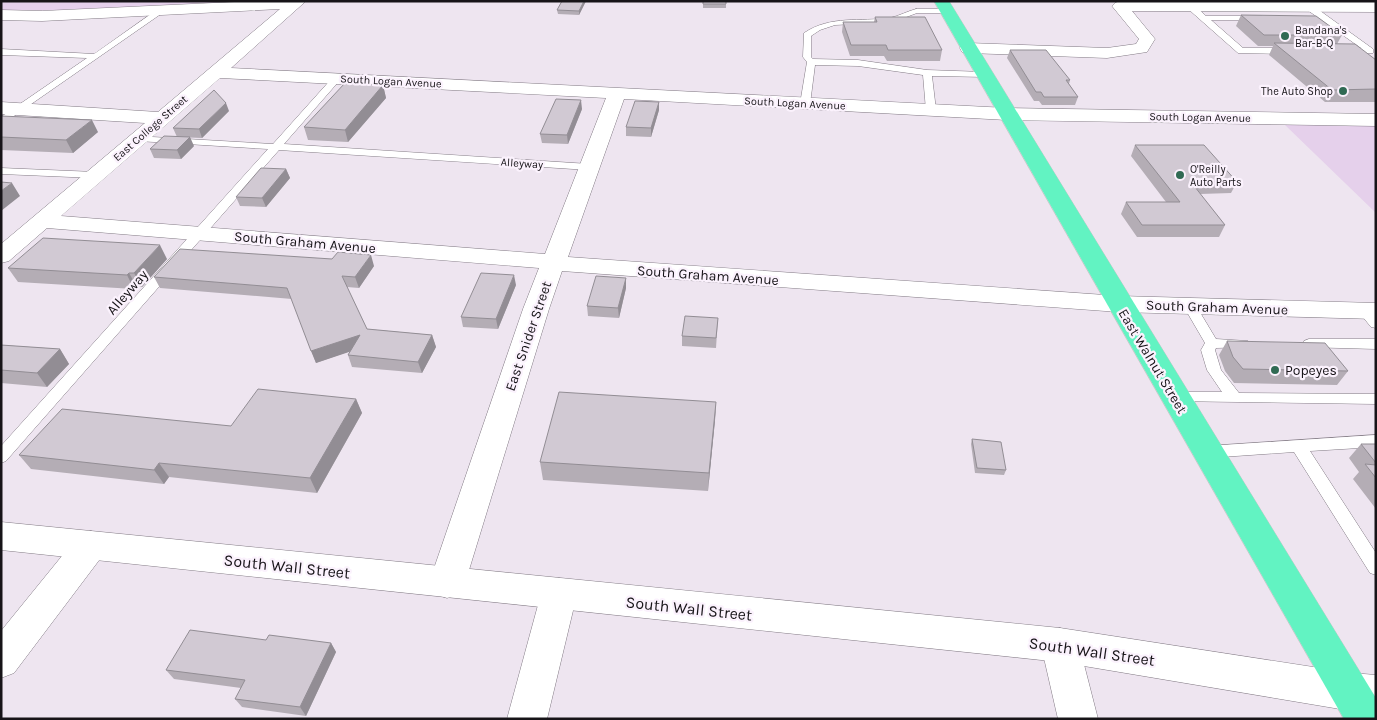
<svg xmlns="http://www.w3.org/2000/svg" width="1377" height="720" viewBox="0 0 1377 720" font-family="Karla,sans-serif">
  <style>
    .green { fill: #e5d0eb }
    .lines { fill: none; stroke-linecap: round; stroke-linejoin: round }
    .service-casing { stroke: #827a84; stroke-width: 1 }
    .minor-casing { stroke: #827a84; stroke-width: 1 }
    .secondary-casing { stroke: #827a84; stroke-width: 1 }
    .trunk-casing { stroke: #c7c7c8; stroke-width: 1 }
    .service { fill: #fff; fill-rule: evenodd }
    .minor { fill: #fff; fill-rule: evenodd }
    .secondary { fill: #fff; fill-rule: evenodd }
    .trunk { fill: #62f3c2; fill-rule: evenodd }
    .wall { fill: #b4adb5 }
    .shaded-wall { fill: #928d94 }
    .building { fill: #d1c9d3; stroke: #928d94 }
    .poi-dot { fill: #306a53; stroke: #fbf2fd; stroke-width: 2 }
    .labels { text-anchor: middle; stroke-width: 4.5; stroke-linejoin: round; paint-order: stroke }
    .far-poi-label { font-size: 11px; fill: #171418; stroke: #fbf2fd; text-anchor: start }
    .far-street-label { font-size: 11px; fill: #171418; stroke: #fbf2fd }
    .street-label { font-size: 14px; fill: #171418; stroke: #fbf2fd }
    .poi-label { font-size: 14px; fill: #171418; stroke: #fbf2fd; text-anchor: start }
    .near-street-label { font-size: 16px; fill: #171418; stroke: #fbf2fd }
  </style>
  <rect width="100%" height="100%" fill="#eee5f0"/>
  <path class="green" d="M1 1H260L61 10H1Z
    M1285 125 1376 126V213Z"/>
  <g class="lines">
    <g class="service-casing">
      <path id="service" d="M1187 4H1193L1206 16H1262V20H1211L1243 48H1288L1292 51 1288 54 1238 53 1187 8Z
        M1306 5H1312L1373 49V53H1344V49L1361 48 1306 9Z
        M161 7 168 9 1 125V117L87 58 1 55V49L94 54Z
        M916 9H946L950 11 946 13H917L893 22 835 25 820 30 811 36V57L813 59 858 60 927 70 984 72 988 75 987 77 932 76 936 110 931 113 926 110 923 75 858 66 815 65 810 104 808 106H802L800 104 807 62 803 57 804 33C831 15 860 22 890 18 899 16 908 11 916 9Z
        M337 75 341 78 340 80 284 144 589 164 594 167 589 170 279 150 6 461 1 463V446L268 149 138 141 135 140V136L273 144 334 76Z
        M1 168 95 172 100 175 95 178 1 174Z
        M1190 303 1195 304 1216 339 1248 341 1250 344 1248 347 1216 348 1215 350 1221 370 1239 393 1376 394V404L1169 401 1167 397 1169 393 1174 392H1222L1207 370 1201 350 1205 343 1184 307Z
        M1364 307 1369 308 1376 316V328L1371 327 1358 311Z
        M1309 339H1376V349L1304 347 1302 344 1304 341Z
        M1376 435V447L1310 451 1376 553V575L1370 573 1294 452 1207 458 1202 456 1199 452 1202 448 1207 446Z"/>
    </g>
    <g class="minor-casing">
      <path id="minor" d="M258 1H306L231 68 1007 108 1376 114V126L1007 120 624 99 568 257 1119 296 1376 303V319L1119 312 562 271 549 309 465 583 459 594 447 598 435 594 429 583 523 309 539 268 47 228 9 261 1 263V244L145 123 1 114V102L158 112 280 9 42 21 1 20V10L42 11ZM220 78 606 98 545 254 61 216Z
        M1120 1 1376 2V12L1132 11 1155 39 1147 52 1107 58 968 53 962 52 960 48 962 44 968 43 1107 48 1136 44 1139 39 1112 6 1115 3Z
        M91 531 103 535 108 545 103 555 14 673 1 678V631L79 535Z
        M559 578 572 583 577 594 547 719H507L541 594 546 583Z
        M1060 628 1073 633 1079 645 1098 719H1058L1041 645 1047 633Z"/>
    </g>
    <g class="secondary-casing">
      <path id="secondary" d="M1 522 1060 628 1352 673 1376 675V713L1352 711 1060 662 1 550Z"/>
    </g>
    <g class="trunk-casing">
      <path id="trunk" d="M934 1H949L1376 698V719H1344Z"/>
    </g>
    <use href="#service" class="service"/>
    <use href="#minor" class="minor"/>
    <use href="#secondary" class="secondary"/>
    <use href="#trunk" class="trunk"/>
  </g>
  <path class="wall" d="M562 1H586L579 15 558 14 557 10Z
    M703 1H726V8H703Z
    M1241 15 1342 35 1337 44 1376 60V102H1325L1269 55 1273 46H1258L1236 26Z
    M875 17 942 50 940 61H887L884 56H850L842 32 843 22H874Z
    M1010 50 1070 80 1069 84 1078 97 1075 105H1042L1039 101H1034L1007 58Z
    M383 85 386 98 348 142 308 140 304 127Z
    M659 102V110L651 137 626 136V127Z
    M582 109 568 144 542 143 540 134Z
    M229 111 202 138 177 137 173 128Z
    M1 116 98 132 73 153 1 150Z
    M1135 145 1237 182 1231 193 1200 194 1225 225 1219 237H1137L1121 214 1126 202H1166L1131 156Z
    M194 146 181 159 154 158 150 149Z
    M286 169 290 178 266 207 240 206 236 197Z
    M167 259 142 287H137L134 289 18 282 8 268Z
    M374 266 359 288 347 287 367 329 432 335 436 347 422 373 352 367 348 355 350 351 316 363 292 299 160 288 154 277Z
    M626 278V288L619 318 588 316 587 306Z
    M516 285 498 329 463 327 461 317Z
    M718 318 716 348 682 346V336Z
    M1227 341 1348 371 1337 385 1234 383 1225 371 1219 355Z
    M1 345 60 349 69 364 47 387 1 383Z
    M356 399 362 413 317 493 169 477 164 484 31 469 19 455 231 426Z
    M716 402 715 420 708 491 543 480 540 462Z
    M972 439 1006 470 1004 475 975 473 971 444Z
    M1361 444H1376V509L1353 479 1359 472 1349 458Z
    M266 640 331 643 336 652 306 716 242 707 235 699 241 688 174 679 166 670Z"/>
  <path class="shaded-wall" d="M584 1H586L579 15V11Z
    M383 85 386 98 348 142 345 130Z
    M581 100 582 109 568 144 567 135Z
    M659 102V110L651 137V128Z
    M226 103 229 111 202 138 199 129Z
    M92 120 98 132 73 153 66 140Z
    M190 137 194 146 181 159 177 150Z
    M286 169 290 178 266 207 262 198Z
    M12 183 20 196 1 211V191Z
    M160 245 167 259 142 287 134 273Z
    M371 255 374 266 359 288 355 277Z
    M129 273 137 287 134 289 127 275Z
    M514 275 516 285 498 329 496 319Z
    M626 278V288L619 318 618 308Z
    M360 335 364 347 316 363 311 351Z
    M432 335 436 347 422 373 418 362Z
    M60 349 69 364 47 387 37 373Z
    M356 399 362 413 317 493 310 478Z
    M716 402 715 420 708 491 709 473Z
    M159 463 169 477 164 484 154 470Z
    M331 643 336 652 306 716 300 707Z"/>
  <path class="building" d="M562 1H584L579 11 557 10Z
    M703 1H726V4H703Z
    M1241 15 1316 16 1342 35H1264Z
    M875 17H925L942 50H888L886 45H851L843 22H877Z
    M1274 43 1355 44 1376 60V89L1332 90Z
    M1010 50H1046L1070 80H1066L1078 97H1044L1041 92H1036Z
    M345 83 383 85 345 130 304 127Z
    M214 90 226 103 199 129 173 128Z
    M556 99 581 100 567 135 540 134Z
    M635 101 659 102 651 128 626 127Z
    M1 116 92 120 66 140 1 137Z
    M164 136 190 137 177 150 150 149Z
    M1135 145H1204L1237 182H1191L1225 225H1142L1126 202H1180Z
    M261 168 286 169 262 198 236 197Z
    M1 182 12 183 1 191Z
    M43 238 160 245 134 273H129L127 275 8 268Z
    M180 249 332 259 338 252 371 255 355 277 342 276 367 329 432 335 418 362 348 355 360 335 311 351 287 288 154 277Z
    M481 273 514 275 496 319 461 317Z
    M596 276 626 278 618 308 587 306Z
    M685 316 718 318 716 338 682 336Z
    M1227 341 1325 343 1348 371 1243 369 1233 357Z
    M1 345 60 349 37 373 1 370Z
    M258 389 356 399 310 478 159 463 154 470 19 455 62 409 231 426Z
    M559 392 716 402 709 473 540 462Z
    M972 439 1001 442 1006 470 977 468Z
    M1361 444H1376V463Z
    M1365 464 1376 465V478Z
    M190 630 266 640 269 635 331 643 300 707 235 699 245 680 166 670Z"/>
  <g class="poi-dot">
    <circle cx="1285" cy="36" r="5"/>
    <circle cx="1343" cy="91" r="5"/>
    <circle cx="1180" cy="175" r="5"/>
    <circle cx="1275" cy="370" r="5"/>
  </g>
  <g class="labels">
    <g class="far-poi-label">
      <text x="1295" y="34">Bandana's<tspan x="1295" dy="13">Bar-B-Q</tspan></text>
      <text x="1333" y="95" text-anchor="end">The Auto Shop</text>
      <text x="1190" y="173">O'Reilly<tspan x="1190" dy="13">Auto Parts</tspan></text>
    </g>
    <g class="far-street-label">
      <text transform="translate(391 81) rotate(3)" y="4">South Logan Avenue</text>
      <text transform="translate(795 103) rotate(3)" y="4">South Logan Avenue</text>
      <text transform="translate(1200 117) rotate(1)" y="4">South Logan Avenue</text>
      <text transform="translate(150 128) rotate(-41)" y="4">East College Street</text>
      <text transform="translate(522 163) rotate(4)" y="4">Alleyway</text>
    </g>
    <g class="street-label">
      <text transform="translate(305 242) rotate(5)" y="5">South Graham Avenue</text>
      <text transform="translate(708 275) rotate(4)" y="5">South Graham Avenue</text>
      <text transform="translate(127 292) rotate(-49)" y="5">Alleyway</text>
      <text transform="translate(1217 307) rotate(2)" y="5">South Graham Avenue</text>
      <text transform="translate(528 336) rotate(-71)" y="5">East Snider Street</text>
      <text transform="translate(1153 361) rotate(59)" y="5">East Walnut Street</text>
    </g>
    <g class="poi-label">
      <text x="1285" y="375">Popeyes</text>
    </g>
    <g class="near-street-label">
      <text transform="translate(287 566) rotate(6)" y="6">South Wall Street</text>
      <text transform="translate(689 608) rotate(6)" y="6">South Wall Street</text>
      <text transform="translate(1092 651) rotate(8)" y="6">South Wall Street</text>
    </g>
  </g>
  <rect width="1377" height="720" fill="none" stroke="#171418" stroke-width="5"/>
</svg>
